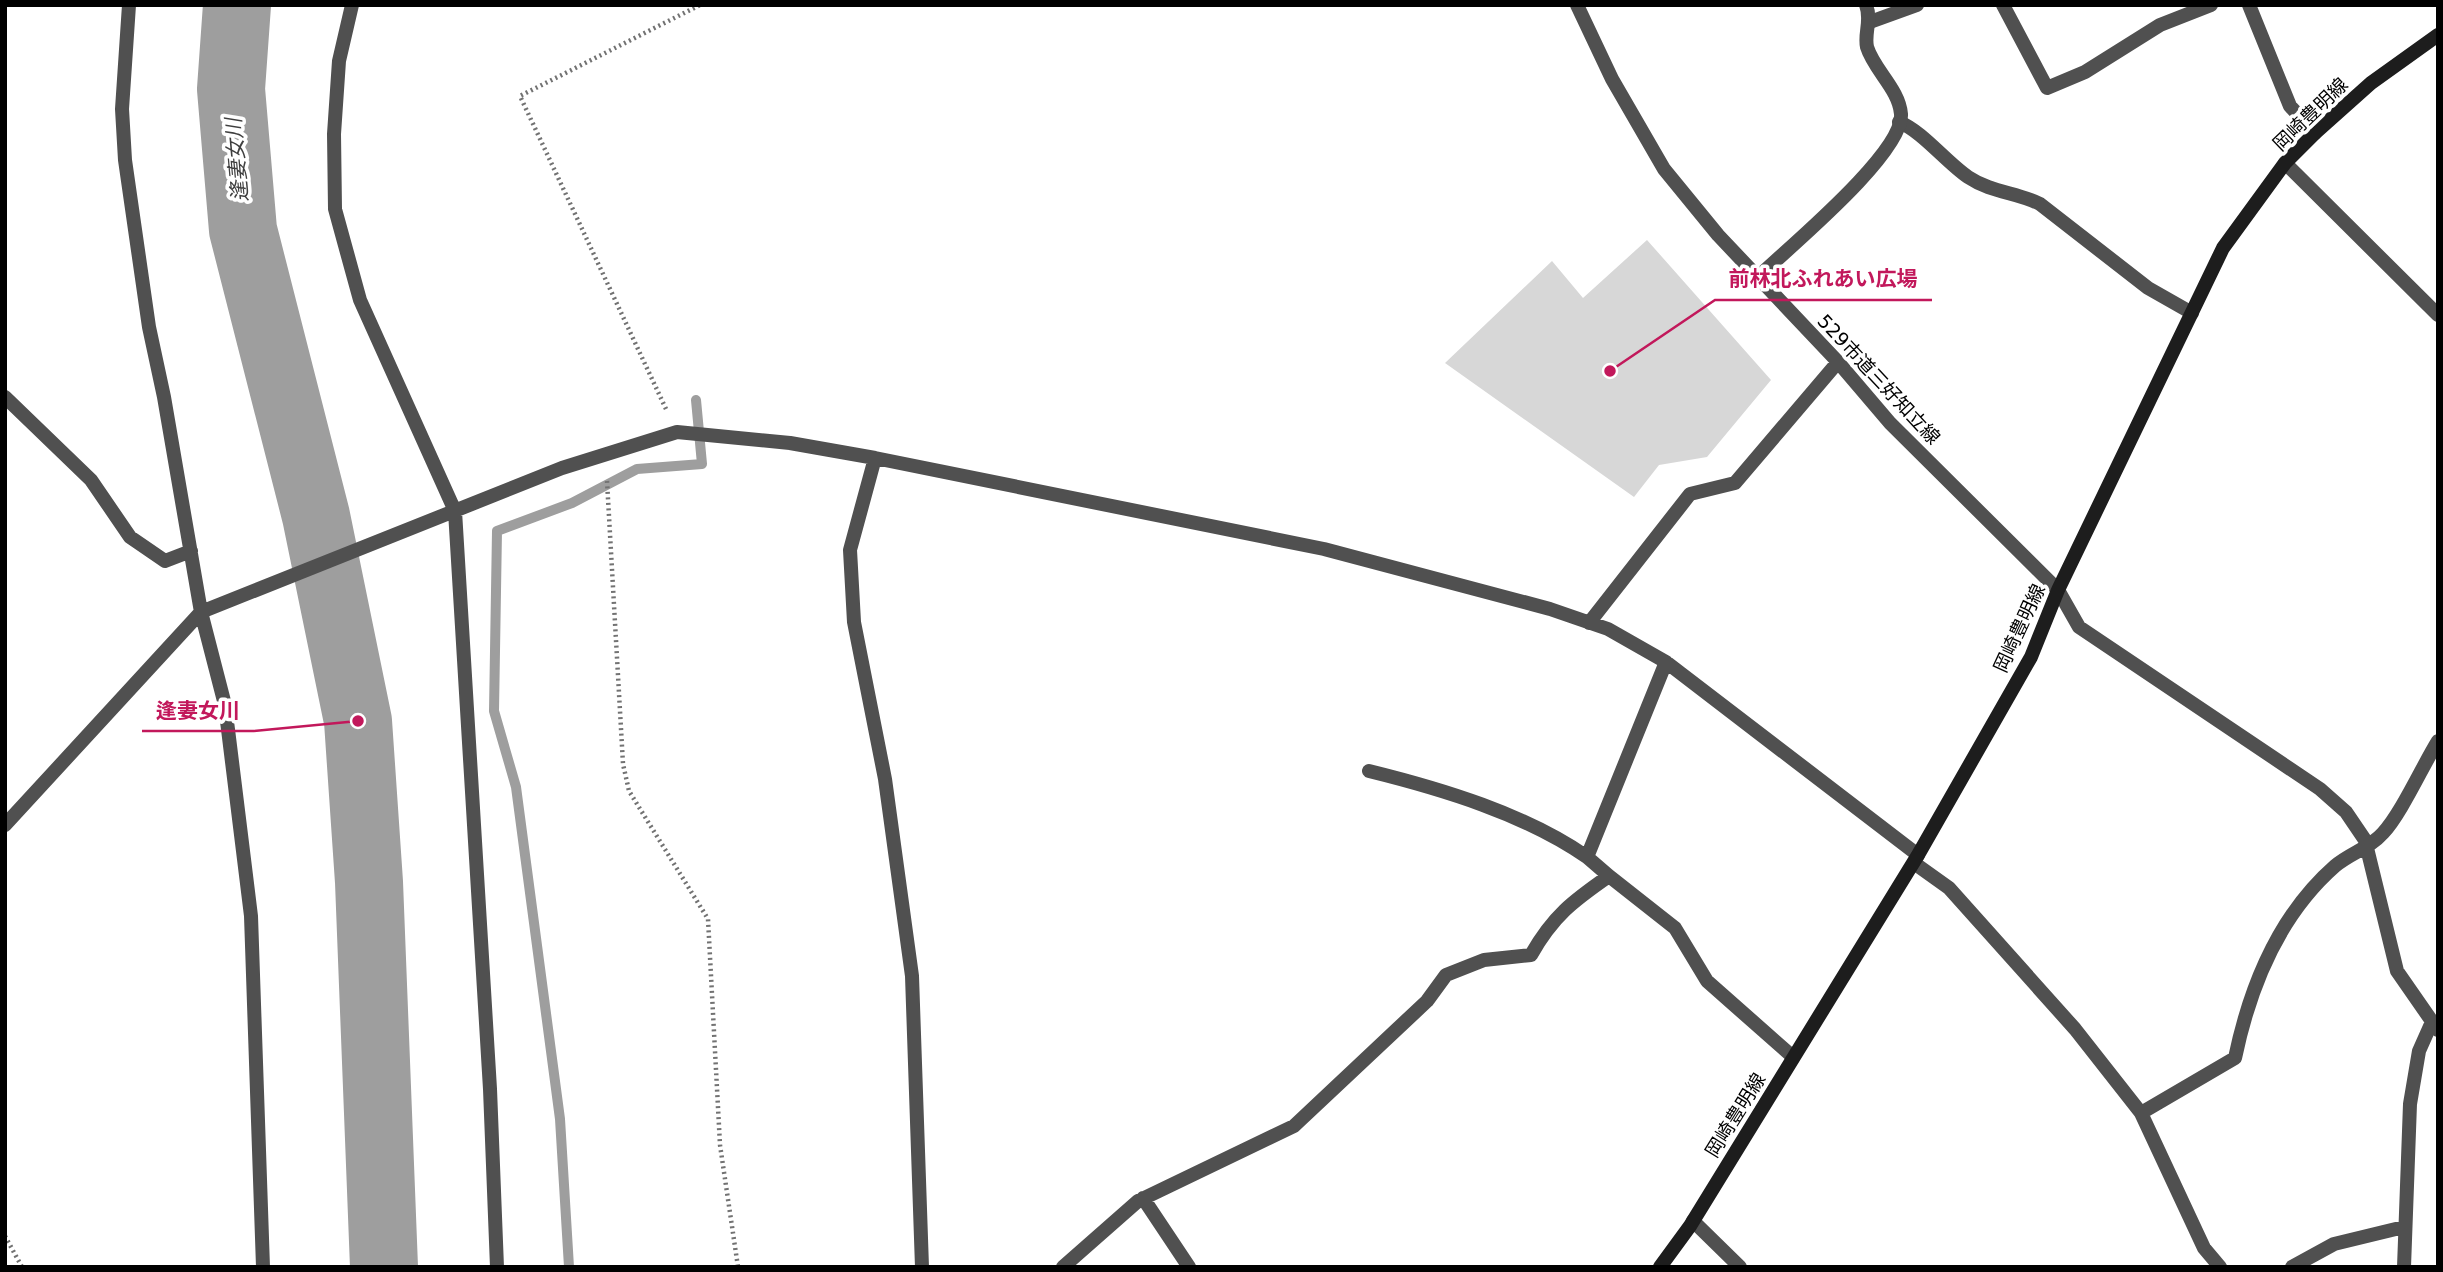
<svg xmlns="http://www.w3.org/2000/svg" width="2443" height="1272" viewBox="0 0 2443 1272" font-family="'DejaVu Sans','Noto Sans JP',sans-serif">
  <style>
    .pitch { fill: #d7d7d7 }
    .lines { fill: none; stroke-linecap: round; stroke-linejoin: round }
    .stream { stroke: #9e9e9e; stroke-width: 10 }
    .river { stroke: #9e9e9e; stroke-width: 68 }
    .path { stroke: #727272; stroke-width: 4.5; stroke-dasharray: 2 3.5; stroke-linecap: butt }
    .lane { stroke: #505050; stroke-width: 14 }
    .street { stroke: #505050; stroke-width: 14 }
    .secondary { stroke: #1d1d1d; stroke-width: 14 }
    .labels { text-anchor: middle; stroke-width: 7; stroke-linejoin: round; paint-order: stroke }
    .street-label { font-size: 19px; fill: #000; stroke: #fff }
    .water-label { font-size: 21px; font-style: italic; fill: #3f3f3f; stroke: #fff }
    .leader { fill: none; stroke: #c2185b; stroke-width: 2.5 }
    .callout-dot { fill: #c2185b; stroke: #fff; stroke-width: 2.5 }
    .callout-label { font-size: 21px; text-anchor: middle; font-weight: bold; fill: #c2185b; stroke: #fff; stroke-width: 7; stroke-linejoin: round; paint-order: stroke }
  </style>
  <rect width="100%" height="100%" fill="#fff"/>
  <path class="pitch" d="M1647 240 1771 380 1707 457 1659 465 1634 497 1445 363 1552 261 1583 298Z"/>
  <g class="lines">
    <path class="stream" d="M569 1267 560 1119 516 787 494 711 497 531 572 503 637 469 702 464 696 400"/>
    <path class="river" d="M237 5 231 89 243 230 316 516 358 721 369 882 384 1267"/>
    <path class="path" d="M666 409 520 96 700 5
      M607 481 623 764 629 791 708 919 720 1145 738 1267
      M5 1236 22 1267"/>
    <path class="lane" d="M2003 5 2047 88 2085 72 2160 25 2211 5
      M1870 22 1917 5
      M1899 122C1922 131 1946 162 1968 177 1992 193 2016 192 2040 204L2148 288 2192 313"/>
    <path class="street" d="M129 5 122 109 125 160 149 327 164 397 201 612 225 705 251 916 263 1267
      M352 5 339 61 334 134 335 209 360 300 455 511 490 1089 497 1267
      M1577 5 1612 79 1664 169 1718 235 1838 362 1890 423 2058 590 2079 627 2320 789 2346 812 2365 840 2397 971 2438 1030
      M2249 5 2290 106 2315 133
      M2285 163 2438 315
      M1758 277C1787 249 1904 153 1901 114 1899 89 1874 70 1867 47 1864 33 1872 20 1866 5
      M5 397 91 480 130 537 165 561 191 551
      M875 458 850 550 854 622 885 779 912 976 922 1267
      M1589 623 1690 494 1735 483 1838 362
      M1369 771C1442 789 1525 814 1587 857
      M5 825 201 612 562 468 677 432 790 443 875 458 1324 549 1550 609 1608 629 1666 662 1918 855
      M1914 863 1949 888 2075 1029 2141 1113 2204 1248 2220 1267
      M1609 876 1675 928 1707 981 1793 1057
      M2141 1113 2235 1058C2250 986 2278 916 2335 866 2350 853 2370 848 2383 833 2401 814 2423 765 2438 741
      M1143 1198 1189 1267
      M1693 1221 1740 1267
      M1063 1267 1138 1201 1294 1126 1427 1001 1446 975 1484 960 1531 955C1553 916 1573 901 1609 876L1587 857 1666 662
      M2292 1267 2334 1244 2404 1227
      M2404 1267 2410 1104 2419 1051 2431 1024"/>
    <path class="secondary" d="M1660 1267 1690 1226 1918 855 2031 657 2058 590 2223 248 2285 163 2315 133 2371 83 2438 35"/>
  </g>
  <g class="labels">
    <g class="street-label">
      <text transform="translate(2310 114) rotate(-44)" y="7">岡崎豊明線</text>
      <text transform="translate(1879 379) rotate(47)" y="7">529市道三好知立線</text>
      <text transform="translate(2019 628) rotate(-65)" y="7">岡崎豊明線</text>
      <text transform="translate(1735 1115) rotate(-58)" y="7">岡崎豊明線</text>
    </g>
    <g class="water-label">
      <text transform="translate(237 160) rotate(-95)" y="7">逢妻女川</text>
    </g>
  </g>
  <path class="leader" d="M1610 371L1715 300H1932M358 721L254 731H142"/>
  <g class="callout-dot">
    <circle cx="1610" cy="371" r="7"/>
    <circle cx="358" cy="721" r="7"/>
  </g>
  <g class="callout-label">
    <text x="1823" y="286">前林北ふれあい広場</text>
    <text x="198" y="718">逢妻女川</text>
  </g>
  <rect width="2443" height="1272" fill="none" stroke="#000000" stroke-width="14"/>
</svg>
